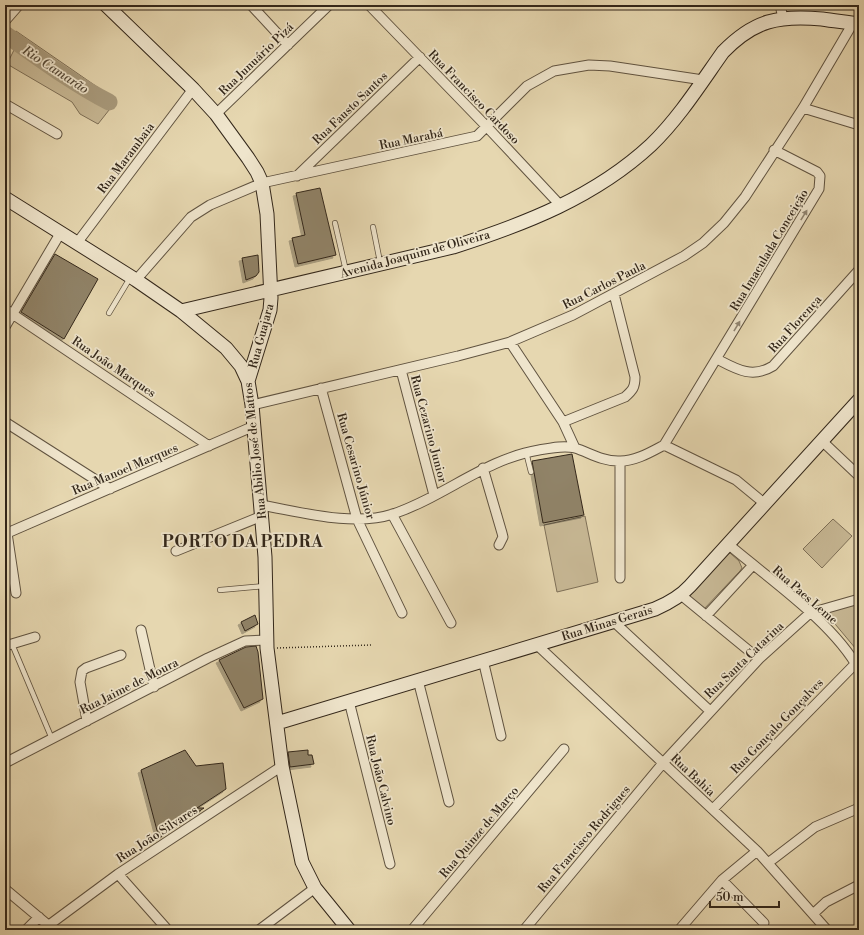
<svg xmlns="http://www.w3.org/2000/svg" width="864" height="935" viewBox="0 0 864 935" font-family="'Libre Bodoni',serif">
  <style>
    .green { fill: #c8b996; stroke: #7e7058 }
    .lines { fill: none; stroke-linecap: round; stroke-linejoin: round }
    .river { stroke: #a99b7d; stroke-width: 17 }
    .building { fill: #908368; stroke: #33271a; filter: url(#shadow) }
    .lane-casing { stroke: #605340; stroke-width: 6 }
    .street-casing { stroke: #605340; stroke-width: 11 }
    .secondary-casing { stroke: #33271a; stroke-width: 15 }
    .path { stroke: #33271a; stroke-width: 1.5; stroke-dasharray: 1 2; stroke-linecap: butt }
    .lane { stroke: #efe5cc; stroke-width: 4.5 }
    .street { stroke: #efe5cc; stroke-width: 9 }
    .secondary { stroke: #efe5cc; stroke-width: 13 }
    .oneway { fill: #918673 }
    .labels { text-anchor: middle; stroke-width: 3.5; stroke-linejoin: round; paint-order: stroke }
    .street-label { font-size: 12px; fill: #33271a; stroke: #efe5cc }
    .water-label { font-size: 13px; font-style: italic; fill: #564a38; stroke: #efe5cc }
    .district-label { font-size: 16px; font-weight: bold; letter-spacing: 1px; fill: #33271a; stroke: #efe5cc }
  </style>
  <defs>
    <filter id="shadow"><feDropShadow dx="-3" dy="3" stdDeviation="0" flood-color="#0004"/></filter>
  </defs>
  <rect width="100%" height="100%" fill="#e6d7b0"/>
  <filter id="stains"><feTurbulence type="fractalNoise" baseFrequency=".005" numOctaves="4"/><feColorMatrix values="0 0 0 0 .2 0 0 0 0 .09 0 0 0 0 .02 0 0 0 .5 -.17"/></filter>
  <radialGradient id="worn" r=".72"><stop offset=".6" stop-color="#630" stop-opacity="0"/><stop offset="1" stop-color="#630" stop-opacity=".3"/></radialGradient>
  <path class="green" d="M16 31 106 93 113 105 98 124 80 114 72 102 7 64 15 48 5 42V34L10 36Z
    M585 516 598 582 557 592 544 525Z
    M833 519 852 536 822 568 803 549Z
    M730 553 739 561 742 568 740 571 704 609 688 595 725 554Z
    M859 603V647L856 649 825 612Z"/>
  <g class="lines">
    <path class="river" d="M5 34C39 58 72 83 109 102"/>
  </g>
  <path class="building" d="M320 188 336 255 298 264 292 238 305 235 296 193Z
    M55 254 98 279 64 339 21 312Z
    M258 255 259 272 256 276 246 280 242 258Z
    M572 454 584 515 543 523 532 461Z
    M255 615 258 624 245 631 241 622Z
    M256 646 258 652 263 699 244 708 219 660 246 647Z
    M185 750 196 766 223 763 226 789 197 808H204L159 838 141 770Z
    M308 750V755H312L314 764 290 767 288 752Z"/>
  <g class="lines">
    <g class="lane-casing">
      <path id="lane" d="M335 223 346 271
        M373 227 380 262
        M109 313 130 278
        M526 452 531 472
        M220 590 264 586
        M12 644 52 739"/>
    </g>
    <g class="street-casing">
      <path id="street" d="M251 5 288 45
        M369 5 488 128 561 206
        M780 5 783 18
        M5 21 19 5
        M5 104 57 134
        M803 108 859 125
        M216 114 329 5
        M297 176 420 57
        M77 243 193 89
        M136 280 191 217 210 205 262 183 477 136 527 86 554 71 589 65 610 66 703 80
        M5 309 209 446
        M5 327 61 232
        M510 342 563 422 575 448
        M717 359C736 369 752 379 773 366L859 270
        M401 370 434 495
        M321 388 357 519 402 613
        M252 405 458 356 510 342 573 315 684 256 703 243 724 223 745 197 803 108 853 23
        M5 422 110 489
        M563 422 625 397C633 390 635 387 635 377L614 294
        M822 441 859 476
        M664 445 736 480 764 503
        M620 462V578
        M483 468 502 533 503 537 499 545
        M261 505C301 512 353 527 393 514 444 497 485 459 539 450 550 448 564 445 575 448 590 453 602 461 618 461 634 462 651 452 664 445L819 189 820 176 817 172 774 150
        M392 514 451 623
        M7 533 16 593
        M5 534 254 426
        M728 544C769 579 834 623 859 670
        M176 551 262 516
        M681 595 759 659
        M706 616 753 565
        M613 621 710 711
        M141 630 154 687
        M536 644 757 851 827 930
        M5 646 35 637
        M483 660 501 736
        M418 680 449 802
        M349 701 390 864
        M87 721 80 682 82 671 86 668 121 655
        M5 763 208 658 245 641 267 640
        M713 809 859 660
        M768 863 815 827 859 808
        M118 874 166 928
        M722 880 764 923
        M5 889 54 930
        M813 914 826 902 859 885
        M49 925 118 874 282 766
        M26 930 39 917
        M259 930 315 888
        M412 930 564 749
        M524 930 663 763 759 659 810 613 859 599
        M679 930 722 880 757 851"/>
    </g>
    <g class="secondary-casing">
      <path id="secondary" d="M106 5 193 89 216 114 248 158 257 172 262 183 267 214 271 298 270 310 248 381
        M5 198 136 280 181 311 226 348 241 366 248 381 252 405 265 557 267 648 282 766 302 862 315 888 349 930
        M181 311 453 247C525 224 595 197 651 145 679 118 701 83 723 52 754 20 779 15 822 19 834 21 847 22 859 24
        M277 723 655 609C669 603 680 597 690 586L859 400"/>
    </g>
    <path class="path" d="M277 648 371 645"/>
    <use href="#lane" class="lane"/>
    <use href="#street" class="street"/>
    <use href="#secondary" class="secondary"/>
  </g>
  <defs><path id="oneway-solid" d="M-6-.8H1V-3.2L6.5 0L1 3.2V.8H-6Z"/></defs>
  <g class="oneway">
    <use href="#oneway-solid" transform="translate(804 215) rotate(-58)"/>
    <use href="#oneway-solid" transform="translate(737 326) rotate(-59)"/>
  </g>
  <g class="labels">
    <g class="street-label">
      <text transform="translate(256 59) rotate(-44)" y="4">Rua Junuário Pizá</text>
      <text transform="translate(474 97) rotate(46)" y="4">Rua Francisco Cardoso</text>
      <text transform="translate(350 108) rotate(-44)" y="4">Rua Fausto Santos</text>
      <text transform="translate(411 139) rotate(-12)" y="4">Rua Marabá</text>
      <text transform="translate(126 158) rotate(-53)" y="4">Rua Marambaia</text>
      <text transform="translate(769 250) rotate(-59)" y="4">Rua Imaculada Conceição</text>
      <text transform="translate(415 254) rotate(-15)" y="4">Avenida Joaquim de Oliveira</text>
      <text transform="translate(604 285) rotate(-27)" y="4">Rua Carlos Paula</text>
      <text transform="translate(795 324) rotate(-48)" y="4">Rua Florença</text>
      <text transform="translate(261 336) rotate(-75)" y="4">Rua Guajara</text>
      <text transform="translate(114 367) rotate(34)" y="4">Rua João Marques</text>
      <text transform="translate(429 429) rotate(75)" y="4">Rua Cezarino Junior</text>
      <text transform="translate(255 451) rotate(-96)" y="4">Rua Abilio José de Mattos</text>
      <text transform="translate(356 466) rotate(74)" y="4">Rua Cesarino Júnior</text>
      <text transform="translate(125 469) rotate(-23)" y="4">Rua Manoel Marques</text>
      <text transform="translate(805 595) rotate(41)" y="4">Rua Paes Leme</text>
      <text transform="translate(607 623) rotate(-17)" y="4">Rua Minas Gerais</text>
      <text transform="translate(744 660) rotate(-44)" y="4">Rua Santa Catarina</text>
      <text transform="translate(129 686) rotate(-27)" y="4">Rua Jaime de Moura</text>
      <text transform="translate(777 726) rotate(-46)" y="4">Rua Gonçalo Gonçalves</text>
      <text transform="translate(693 775) rotate(43)" y="4">Rua Bahia</text>
      <text transform="translate(381 780) rotate(76)" y="4">Rua João Calvino</text>
      <text transform="translate(479 832) rotate(-50)" y="4">Rua Quinze de Março</text>
      <text transform="translate(157 834) rotate(-33)" y="4">Rua João Silvares</text>
      <text transform="translate(584 839) rotate(-50)" y="4">Rua Francisco Rodrigues</text>
    </g>
    <g class="water-label">
      <text transform="translate(56 69) rotate(33)" y="5">Rio Camarão</text>
    </g>
    <g class="district-label">
      <text x="243" y="547">PORTO DA PEDRA</text>
    </g>
  </g>
  <rect width="864" height="935" fill="none" stroke="#e6d7b0" stroke-width="20"/>
  <rect x="6" y="6" width="852" height="923" fill="none" stroke="#33271a" stroke-width="2"/>
  <rect x="10" y="10" width="844" height="915" fill="none" stroke="#33271a"/>
  <path d="M710 901v6h69v-6" fill="none" stroke="#33271a" stroke-width="2"/>
  <text x="716" y="901" font-size="12" fill="#33271a" stroke="#efe5cc" stroke-width="3" paint-order="stroke">50 m</text>
  <rect width="100%" height="100%" filter="url(#stains)"/>
  <rect width="100%" height="100%" fill="url(#worn)"/>
</svg>
